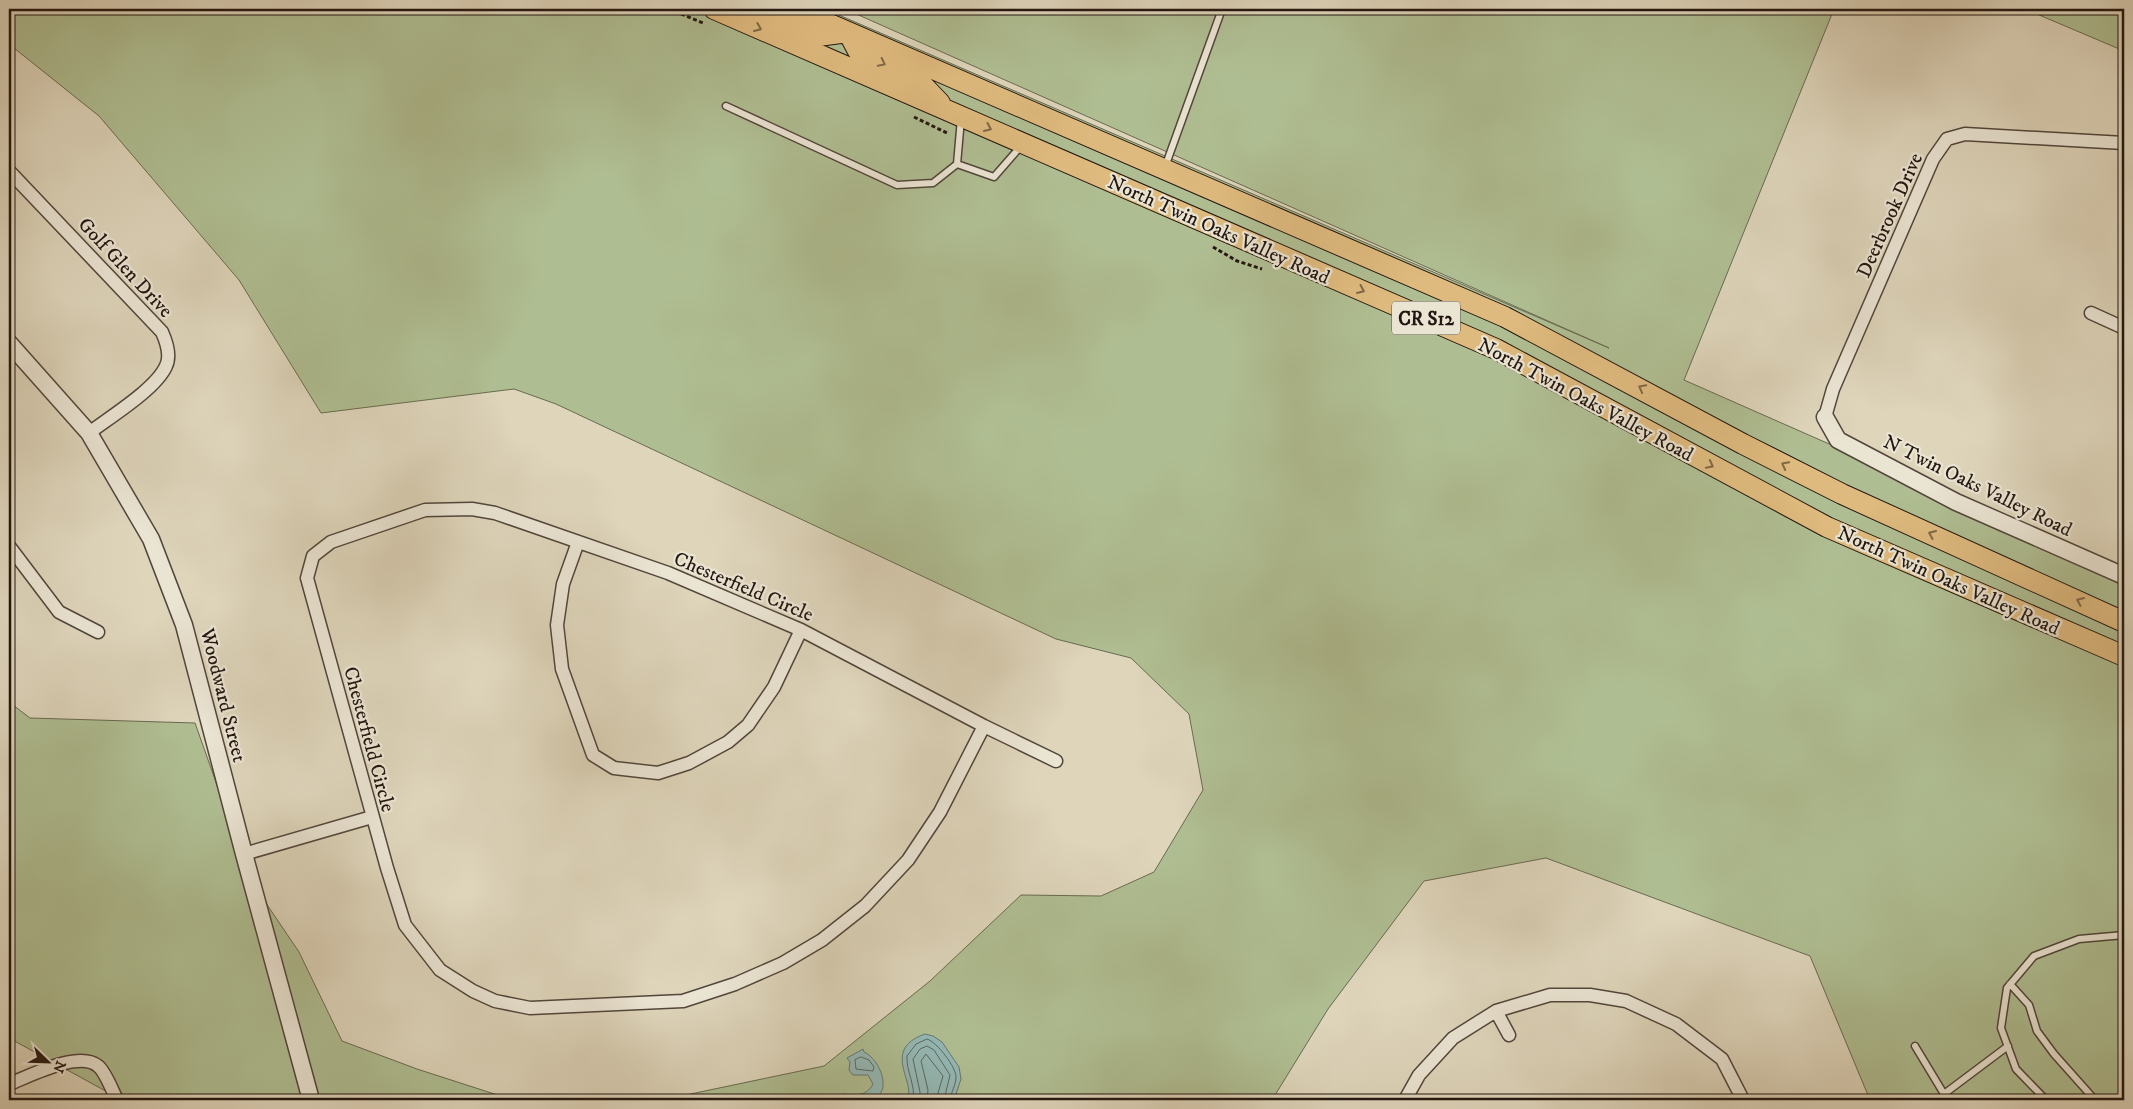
<svg xmlns="http://www.w3.org/2000/svg" width="2133" height="1109" viewBox="0 0 2133 1109" font-family="'IM FELL DW Pica',serif">
  <style>
    .green { fill: #afbe92; stroke: #696a51 }
    .water { fill: #94b8b4; stroke: #677772 }
    .lines { fill: none; stroke-linecap: round; stroke-linejoin: round }
    .shore { stroke: #5c6762; stroke-width: 1 }
    .service-casing { stroke: #52463b; stroke-width: 9 }
    .minor-casing { stroke: #52463b; stroke-width: 15 }
    .tertiary-casing { stroke: #52463b; stroke-width: 19 }
    .primary-casing { stroke: #231610; stroke-width: 22 }
    .path { stroke: #231610; stroke-width: 3; stroke-dasharray: 4 2.5; stroke-linecap: butt }
    .service { stroke: #eae4d3; stroke-width: 6 }
    .minor { stroke: #eae4d3; stroke-width: 12 }
    .tertiary { stroke: #eae4d3; stroke-width: 16 }
    .primary { stroke: #dfba7e; stroke-width: 20 }
    .oneway { stroke: #816847 }
    .labels { text-anchor: middle; stroke-width: 4.5; stroke-linejoin: round; paint-order: stroke }
    .shield { fill: #eae4d3; stroke: #5f544a; stroke-width: 1 }
    .shield-label { font-size: 19px; font-weight: bold; fill: #231610 }
    .street-label { font-size: 20px; fill: #231610; stroke: #eae4d3 }
  </style>
  <rect width="100%" height="100%" fill="#ded5bb"/>
  <filter id="stains"><feTurbulence type="fractalNoise" baseFrequency=".004" numOctaves="4"/><feColorMatrix values="0 0 0 0 .2 0 0 0 0 .09 0 0 0 0 .02 0 0 0 .5 -.17"/></filter>
  <radialGradient id="worn" r=".72"><stop offset=".6" stop-color="#630" stop-opacity="0"/><stop offset="1" stop-color="#630" stop-opacity=".3"/></radialGradient>
  <path class="green" d="M9 9H825L1609 348 845 9H1834L1684 380 2124 574V1100H1870L1810 956 1546 858 1424 881 1328 1009 1272 1100H662L824 1066 930 981 1021 895 1101 896 1154 872 1203 790 1189 714 1131 658 1056 639 556 404 514 389 321 413 239 280 99 116 9 44Z
    M2025 9H2124V51Z
    M9 702 30 718 195 723 251 881 299 952 342 1041 417 1069 513 1100H114L111 1094 9 1038Z"/>
  <path class="water" d="M925 1034 933 1036 942 1042 959 1067 961 1079 954 1100H906C919 1085 879 1050 925 1034Z
    M863 1049 864 1052C880 1059 894 1093 871 1100 861 1103 845 1100 835 1100L843 1094C856 1095 866 1097 873 1084L868 1075H853L849 1070 850 1062 847 1058Z"/>
  <g class="lines">
    <path class="shore" d="M861 1057 869 1060 874 1067 873 1071 856 1069 855 1060Z
      M913 1100C916 1086 906 1071 907 1056L916 1044 927 1039C937 1042 956 1067 956 1077 956 1085 951 1092 950 1100
      M920 1100V1092L913 1059 920 1049 927 1046 934 1050 950 1075 944 1100
      M927 1100 928 1090 921 1061 926 1054 943 1076 936 1100"/>
    <g class="service-casing">
      <path id="service" d="M726 106 897 185 933 183 957 164
        M961 119 957 164 994 177 1021 146
        M1165 167 1222 9
        M2010 984 2029 1005 2037 1031 2054 1054 2095 1100
        M1915 1046 1944 1094 2008 1046
        M2046 1100 2016 1069 2001 1028 2007 988 2034 956 2079 939 2124 935"/>
    </g>
    <g class="minor-casing">
      <path id="minor" d="M9 171 162 332C166 341 171 356 166 366 156 389 110 417 89 433
        M2091 313 2124 328
        M1825 417 1833 389 1933 159 1947 139 1965 134 2124 143
        M578 542 563 584 557 625 562 669 593 755 614 768 658 773 689 763 728 742 748 725 774 687 801 630
        M9 546 59 612 98 632
        M984 726 940 812 908 860 865 906 822 940 783 963 735 984 683 1001 530 1008 495 1001 473 991 440 970 405 925 387 868 307 578 313 556 331 542 425 510 472 509 495 513 668 573 801 630 984 726 1056 761
        M244 854 372 817
        M1496 1011 1509 1035
        M9 1084C30 1076 79 1050 98 1066 105 1071 113 1092 117 1100
        M1405 1100 1419 1075 1453 1038 1496 1011 1550 995H1590L1626 1001 1676 1024 1722 1059 1741 1096"/>
    </g>
    <g class="tertiary-casing">
      <path id="tertiary" d="M9 343 89 433 151 539 184 625 244 854 311 1100
        M1825 417 1838 440 1956 502 2124 576"/>
    </g>
    <g class="primary-casing">
      <path id="primary" d="M714 9 1496 349 1827 527 2124 656
        M754 9 818 36 848 32
        M795 9 1505 317 1743 444 1842 494 2124 622
        M850 36 858 51 918 80 940 103"/>
    </g>
    <path class="path" d="M669 9 703 23
      M914 117 949 134
      M1213 247 1237 261 1262 269"/>
    <use href="#service" class="service"/>
    <use href="#minor" class="minor"/>
    <use href="#tertiary" class="tertiary"/>
    <use href="#primary" class="primary"/>
  </g>
  <defs><path id="oneway-chevron" d="M-2-3.5L2.5 0L-2 3.5" fill="none" stroke-width="1.6" stroke-linecap="round" stroke-linejoin="round" transform="scale(1.25)"/></defs>
  <g class="oneway">
    <use href="#oneway-chevron" transform="translate(758 28) rotate(23)"/>
    <use href="#oneway-chevron" transform="translate(882 63) rotate(26)"/>
    <use href="#oneway-chevron" transform="translate(988 128) rotate(24)"/>
    <use href="#oneway-chevron" transform="translate(1361 290) rotate(24)"/>
    <use href="#oneway-chevron" transform="translate(1642 388) rotate(-152)"/>
    <use href="#oneway-chevron" transform="translate(1710 465) rotate(28)"/>
    <use href="#oneway-chevron" transform="translate(1785 465) rotate(-153)"/>
    <use href="#oneway-chevron" transform="translate(1932 534) rotate(-156)"/>
    <use href="#oneway-chevron" transform="translate(2080 601) rotate(-156)"/>
  </g>
  <g class="labels">
    <rect class="shield" x="1392" y="301.5" width="68" height="33" rx="4"/>
    <g class="shield-label">
      <text x="1426" y="325">CR S12</text>
    </g>
    <g class="street-label">
      <text transform="translate(1889 215) rotate(-66)" y="7">Deerbrook Drive</text>
      <text transform="translate(1219 229) rotate(24)" y="7">North Twin Oaks Valley Road</text>
      <text transform="translate(126 267) rotate(47)" y="7">Golf Glen Drive</text>
      <text transform="translate(1586 399) rotate(28)" y="7">North Twin Oaks Valley Road</text>
      <text transform="translate(1978 485) rotate(26)" y="7">N Twin Oaks Valley Road</text>
      <text transform="translate(1949 580) rotate(24)" y="7">North Twin Oaks Valley Road</text>
      <text transform="translate(744 586) rotate(23)" y="7">Chesterfield Circle</text>
      <text transform="translate(224 695) rotate(76)" y="7">Woodward Street</text>
      <text transform="translate(370 739) rotate(75)" y="7">Chesterfield Circle</text>
    </g>
  </g>
  <rect width="2133" height="1109" fill="none" stroke="#ded5bb" stroke-width="30"/>
  <rect x="10" y="10" width="2113" height="1089" fill="none" stroke="#231610" stroke-width="2.5"/>
  <rect x="15" y="15" width="2103" height="1079" fill="none" stroke="#231610"/>
  <g transform="translate(48 1062) rotate(113)" stroke="#eae4d3" stroke-width="4" paint-order="stroke">
  <path d="M0-4L9 19L0 12L-9 19Z" fill="#231610"/>
  <text y="-8" font-size="14" font-weight="bold" text-anchor="middle" fill="#231610">N</text>
  </g>
  <rect width="100%" height="100%" filter="url(#stains)"/>
  <rect width="100%" height="100%" fill="url(#worn)"/>
</svg>
